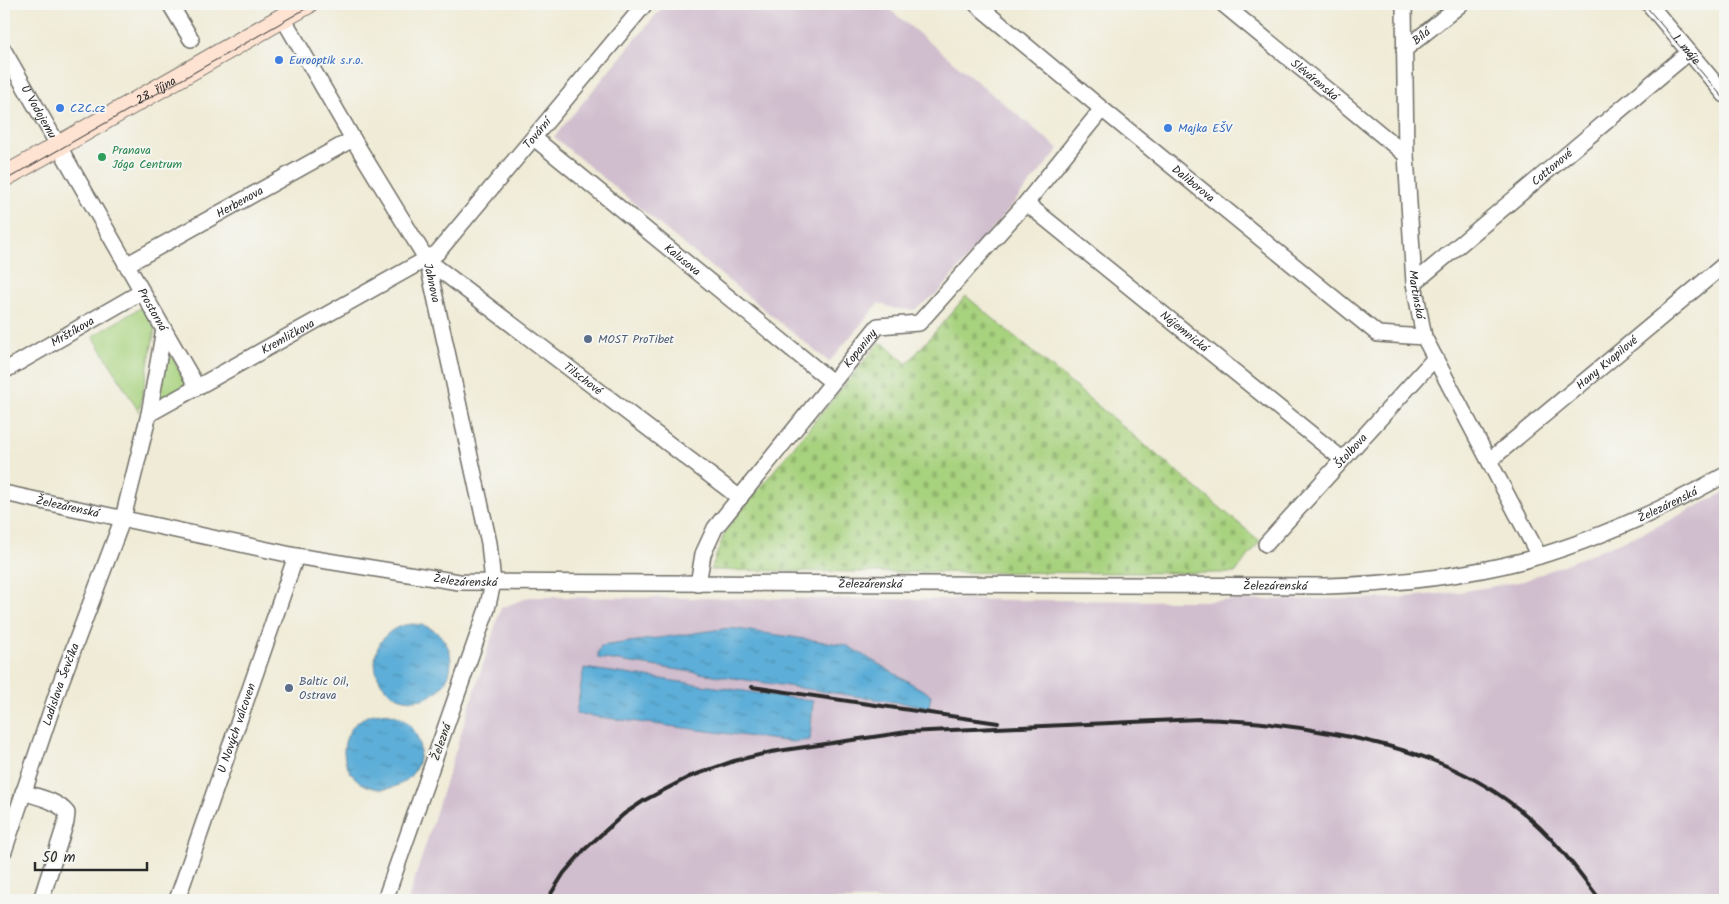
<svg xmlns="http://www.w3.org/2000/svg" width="1729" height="904" viewBox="0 0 1729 904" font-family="Kalam,sans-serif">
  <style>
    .industrial { fill: #d0bdce }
    .green { fill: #a7d27e; stroke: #697e54 }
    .cemetery { fill: url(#cemetery-stones); stroke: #697e54 }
    .water { fill: url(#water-ripples); stroke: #446c82 }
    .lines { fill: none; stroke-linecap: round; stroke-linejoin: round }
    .minor-casing { stroke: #706e67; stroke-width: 18 }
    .secondary-casing { stroke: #706e67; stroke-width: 22 }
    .minor { stroke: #fff; stroke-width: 15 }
    .secondary { stroke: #fee3d2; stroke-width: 20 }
    .tram { stroke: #2b2b2b; stroke-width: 1 }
    .rail { stroke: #2b2b2b; stroke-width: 4 }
    .shop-dot { fill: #3f7fe0; stroke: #f6f6f2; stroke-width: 2 }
    .leisure-dot { fill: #2e9e5b; stroke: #f6f6f2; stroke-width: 2 }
    .service-dot { fill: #5c6f8a; stroke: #f6f6f2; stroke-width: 2 }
    .labels { text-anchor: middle; stroke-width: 4; stroke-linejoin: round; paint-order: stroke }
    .street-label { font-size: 12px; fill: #2b2b2b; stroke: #f6f6f2 }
    .shop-label { font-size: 12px; fill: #366cbe; stroke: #f6f6f2; text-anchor: start }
    .leisure-label { font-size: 12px; fill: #27864d; stroke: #f6f6f2; text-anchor: start }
    .service-label { font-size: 12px; fill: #4e5e75; stroke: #f6f6f2; text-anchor: start }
  </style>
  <defs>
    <pattern id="cemetery-stones" width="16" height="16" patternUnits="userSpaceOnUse" patternTransform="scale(1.25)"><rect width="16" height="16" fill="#a7d27e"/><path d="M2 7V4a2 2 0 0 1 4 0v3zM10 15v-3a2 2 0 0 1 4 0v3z" fill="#90b46d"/></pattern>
    <pattern id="water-ripples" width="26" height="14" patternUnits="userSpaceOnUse" patternTransform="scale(1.25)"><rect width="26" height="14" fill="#5daed8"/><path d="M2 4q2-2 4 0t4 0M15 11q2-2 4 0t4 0" fill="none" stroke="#4d8eaf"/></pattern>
  </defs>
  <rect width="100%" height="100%" fill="#f6f6f2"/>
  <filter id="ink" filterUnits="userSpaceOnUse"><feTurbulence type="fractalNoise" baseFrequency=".02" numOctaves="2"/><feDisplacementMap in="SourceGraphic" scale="10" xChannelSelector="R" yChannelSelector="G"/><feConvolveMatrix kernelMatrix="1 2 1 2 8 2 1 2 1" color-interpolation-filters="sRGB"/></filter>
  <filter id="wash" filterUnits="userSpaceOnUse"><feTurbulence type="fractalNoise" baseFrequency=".0096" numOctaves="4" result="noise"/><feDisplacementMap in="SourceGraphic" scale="20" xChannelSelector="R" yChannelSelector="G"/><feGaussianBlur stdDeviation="1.12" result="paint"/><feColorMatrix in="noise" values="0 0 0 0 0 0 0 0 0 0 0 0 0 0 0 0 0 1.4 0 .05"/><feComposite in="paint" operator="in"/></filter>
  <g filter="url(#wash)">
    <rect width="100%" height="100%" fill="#efebd6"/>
    <path class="industrial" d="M665 4H883L1059 149 939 292 914 310 896 309 879 303 829 362 677 239 554 137Z
      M1725 492V900H408L501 608 529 597 1193 601 1397 598 1459 592 1524 581 1654 528Z"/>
    <path class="green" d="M142 307 155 329 139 412 93 336Z
      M167 348 188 386 156 405Z"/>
    <path class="cemetery" d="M966 296 1260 541 1235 573 858 572 711 570 725 532 736 517 879 343 884 344 907 364Z"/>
    <path class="water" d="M375 662a38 38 0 1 1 76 0a38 38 0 1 1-76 0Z
      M730 628 846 645 931 695 929 707 598 658V652L601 646Z
      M584 668 813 701 810 740 792 742 576 714Z
      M344 751a38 38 0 1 1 76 0a38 38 0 1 1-76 0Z"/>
  </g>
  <g filter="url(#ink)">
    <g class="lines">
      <g class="minor-casing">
        <g id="minor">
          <path d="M170 4 191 39"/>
          <path id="s1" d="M976 4 1102 109 1378 334 1424 337"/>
          <path id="s2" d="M1223 4 1406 155"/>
          <path id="s3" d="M1404 4 1406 155 1414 283 1424 337 1539 556"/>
          <path id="s4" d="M1649 4 1725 95"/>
          <path id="s5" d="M283 18 353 139 427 260 489 543 493 583 487 609 385 900"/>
          <path id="s6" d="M1404 50 1461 4"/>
          <path id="s7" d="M4 51 197 387"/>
          <path id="s8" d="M534 138 832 382"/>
          <path id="s9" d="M1026 203 1342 459"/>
          <path id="s10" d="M427 260 740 498"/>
          <path id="s11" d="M126 265 353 139"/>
          <path id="s12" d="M1414 283 1689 52"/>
          <path id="s13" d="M4 371 141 292"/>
          <path id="s14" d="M149 414 437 253 645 4"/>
          <path id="s15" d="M1490 460 1725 264"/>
          <path id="s16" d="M4 493 296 556 459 582 1327 586C1394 584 1461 577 1526 560 1596 540 1662 510 1725 475"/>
          <path id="s17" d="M1266 544 1435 358"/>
          <path id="s18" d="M698 584 703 554 715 528 878 326 919 323 1026 203 1102 109"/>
          <path d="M23 792C37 797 57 800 67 813L66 822 41 900"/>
          <path id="s19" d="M4 851 59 687 123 518 149 414 164 329"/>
          <path id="s20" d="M177 900 296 556"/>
        </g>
      </g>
      <g class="secondary-casing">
        <g id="secondary">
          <path id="s21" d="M4 177 307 4"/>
        </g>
      </g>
      <use href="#minor" class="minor"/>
      <use href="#secondary" class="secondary"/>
      <path class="tram" d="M1644 4 1725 100
        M4 181 314 4"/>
      <path class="rail" d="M752 687 998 723
        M547 900 564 873 584 850 624 814 645 800 689 777 734 761 771 752 907 732 1199 719C1244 720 1290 725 1335 734 1402 747 1461 764 1516 807 1550 833 1575 866 1600 900"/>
    </g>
  </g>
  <g class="shop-dot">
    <circle cx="279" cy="60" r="5"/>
    <circle cx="60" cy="108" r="5"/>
    <circle cx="1168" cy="128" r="5"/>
  </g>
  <circle class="leisure-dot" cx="102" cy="157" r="5"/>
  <g class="service-dot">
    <circle cx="588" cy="339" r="5"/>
    <circle cx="289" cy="688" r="5"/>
  </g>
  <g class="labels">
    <g class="street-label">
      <text dy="4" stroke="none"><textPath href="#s6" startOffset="22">Bílá</textPath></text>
      <text dy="4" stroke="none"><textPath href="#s4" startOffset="59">1. máje</textPath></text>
      <text dy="4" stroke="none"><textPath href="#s2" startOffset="119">Slévárenská</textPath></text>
      <text dy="4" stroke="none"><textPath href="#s21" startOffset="175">28. října</textPath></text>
      <text dy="4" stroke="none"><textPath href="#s7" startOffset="70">U Vodojemu</textPath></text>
      <text dy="4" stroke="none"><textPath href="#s14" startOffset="486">Tovární</textPath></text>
      <text dy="4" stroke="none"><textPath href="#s12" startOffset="180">Cottonové</textPath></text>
      <text dy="4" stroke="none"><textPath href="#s1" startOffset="282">Daliborova</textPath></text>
      <text dy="4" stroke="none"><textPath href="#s11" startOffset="130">Herbenova</textPath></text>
      <text dy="4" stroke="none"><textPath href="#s8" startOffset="192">Kalusova</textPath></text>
      <text dy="4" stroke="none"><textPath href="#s5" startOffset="305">Jahnova</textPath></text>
      <text dy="4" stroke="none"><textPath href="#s3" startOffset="291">Martinská</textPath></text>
      <text dy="4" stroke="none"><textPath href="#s7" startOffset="298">Prostorná</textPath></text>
      <text dy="4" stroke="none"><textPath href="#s9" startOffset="204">Nájemnická</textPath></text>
      <text dy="4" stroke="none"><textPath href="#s13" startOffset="79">Mrštíkova</textPath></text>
      <text dy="4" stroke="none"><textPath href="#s14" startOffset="159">Kremličkova</textPath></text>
      <text dy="4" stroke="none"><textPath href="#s18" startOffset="290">Kopaniny</textPath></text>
      <text dy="4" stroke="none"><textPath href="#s15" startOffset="152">Hany Kvapilové</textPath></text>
      <text dy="4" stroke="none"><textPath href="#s10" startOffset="196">Tilschové</textPath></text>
      <text dy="4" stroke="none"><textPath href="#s17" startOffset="126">Štolbova</textPath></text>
      <text dy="4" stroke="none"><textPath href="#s16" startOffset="1685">Železárenská</textPath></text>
      <text dy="4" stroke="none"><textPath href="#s16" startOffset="65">Železárenská</textPath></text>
      <text dy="4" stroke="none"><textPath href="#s16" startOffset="470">Železárenská</textPath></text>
      <text dy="4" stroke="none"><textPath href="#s16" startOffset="875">Železárenská</textPath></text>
      <text dy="4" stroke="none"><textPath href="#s16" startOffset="1280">Železárenská</textPath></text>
      <text dy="4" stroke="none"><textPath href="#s19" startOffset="176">Ladislava Ševčíka</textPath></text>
      <text dy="4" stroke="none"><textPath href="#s20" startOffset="182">U Nových válcoven</textPath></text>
      <text transform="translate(441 742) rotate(-71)" y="4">Železná</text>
    </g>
    <g class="shop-label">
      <text x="289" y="64">Eurooptik s.r.o.</text>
      <text x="70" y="112">CZC.cz</text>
      <text x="1178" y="132">Majka EŠV</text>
    </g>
    <g class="leisure-label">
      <text x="112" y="154">Pranava<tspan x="112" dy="14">Jóga Centrum</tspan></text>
    </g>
    <g class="service-label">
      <text x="598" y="343">MOST ProTibet</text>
      <text x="299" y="685">Baltic Oil,<tspan x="299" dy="14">Ostrava</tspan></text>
    </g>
  </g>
  <rect width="1729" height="904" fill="none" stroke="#f6f6f2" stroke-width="20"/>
  <path d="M35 862v8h112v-8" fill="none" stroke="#2b2b2b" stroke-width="2.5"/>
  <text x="42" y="862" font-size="15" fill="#2b2b2b" stroke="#f6f6f2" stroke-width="4" paint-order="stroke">50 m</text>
</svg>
